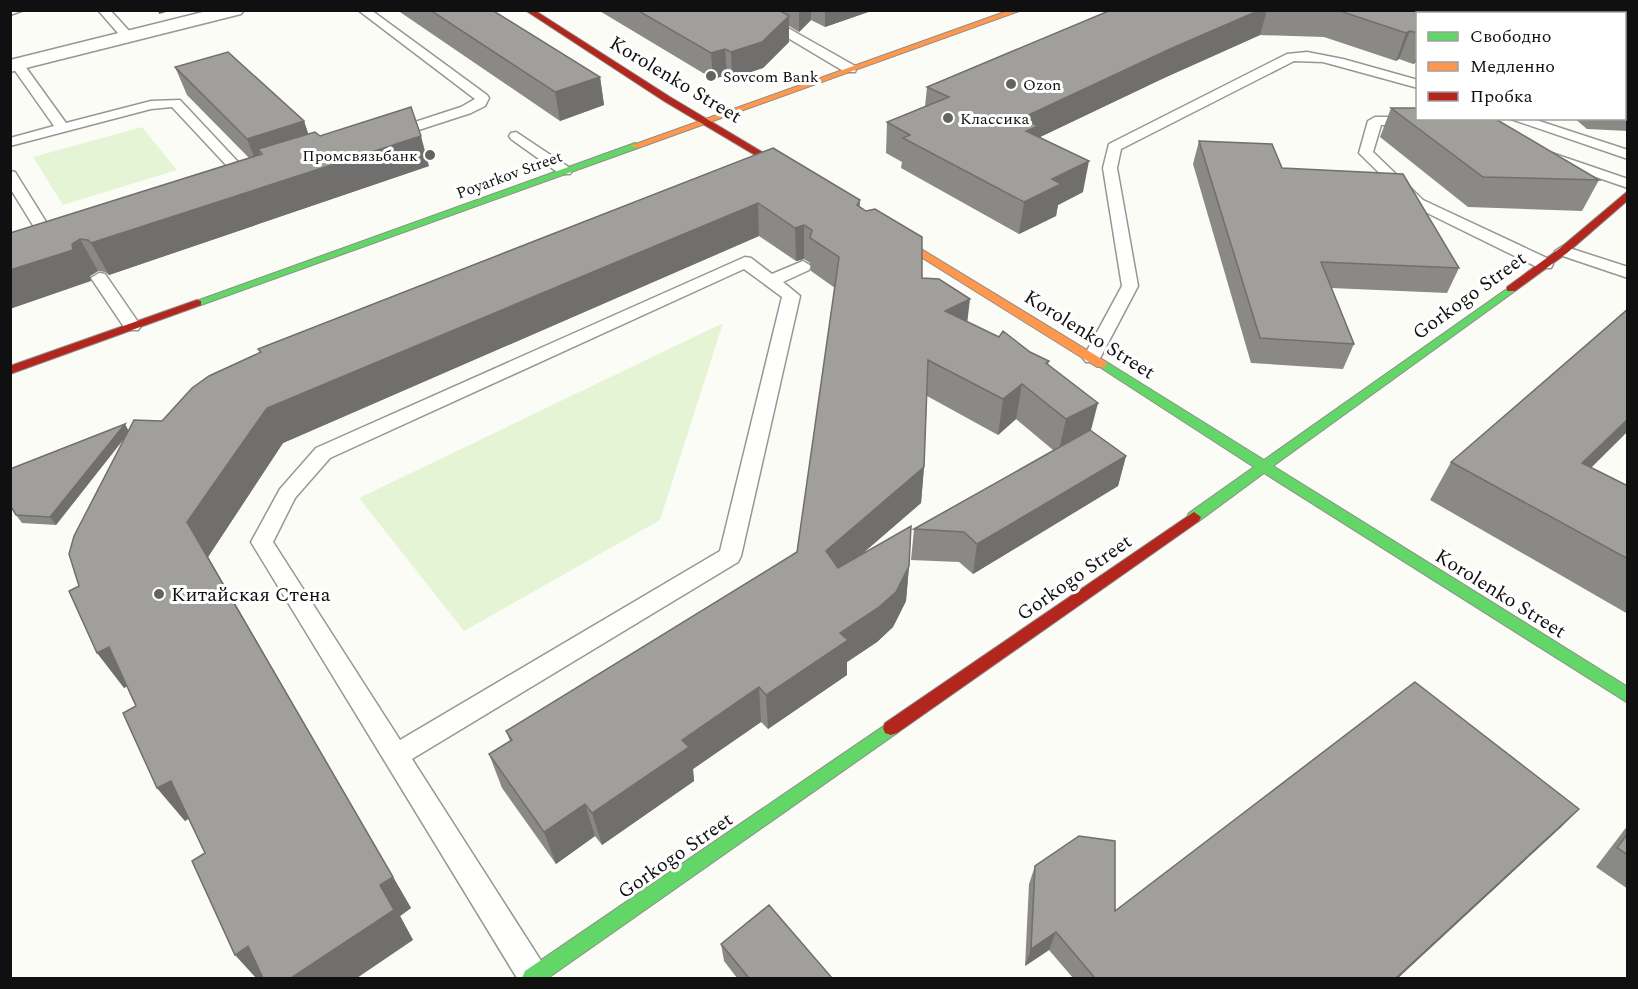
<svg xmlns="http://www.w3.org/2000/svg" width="1638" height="989" viewBox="0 0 1638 989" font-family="Spectral,serif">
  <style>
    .green { fill: #e5f4d5 }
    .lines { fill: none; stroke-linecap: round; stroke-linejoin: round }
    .lane-casing { stroke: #969694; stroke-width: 3 }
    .street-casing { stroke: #969694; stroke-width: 3 }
    .fast-casing { stroke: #8d8d8b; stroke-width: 2 }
    .slow-casing { stroke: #8d8d8b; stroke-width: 2 }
    .jam-casing { stroke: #8d8d8b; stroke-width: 2 }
    .lane { fill: #fffffe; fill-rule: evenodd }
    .street { fill: #fffffe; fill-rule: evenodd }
    .fast { fill: #63d668; fill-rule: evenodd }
    .slow { fill: #ff974d; fill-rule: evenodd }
    .jam { fill: #b3261e; fill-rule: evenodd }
    .wall { fill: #8a8986 }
    .shaded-wall { fill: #706f6d }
    .building { fill: #a09f9c; stroke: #706f6d; stroke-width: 1.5 }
    .poi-dot { fill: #636361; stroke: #fff; stroke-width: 2 }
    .labels { text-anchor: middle; stroke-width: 6; stroke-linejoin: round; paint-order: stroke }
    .far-poi-label { font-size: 16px; fill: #101010; stroke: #fff; text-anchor: start }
    .far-street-label { font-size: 16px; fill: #101010; stroke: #fff }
    .street-label { font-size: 20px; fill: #101010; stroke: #fff }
    .poi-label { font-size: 20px; fill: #101010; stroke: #fff; text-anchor: start }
  </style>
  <rect width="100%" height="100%" fill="#fcfcf7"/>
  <path class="green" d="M142 127 177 170 63 205 33 157Z
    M723 323 660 520 464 631 359 498Z"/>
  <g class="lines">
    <g class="lane-casing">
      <path id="lane" d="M10 10H24L10 15Z
        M98 10H110L132 34V40H124Z
        M358 10H371L487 95 489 98 485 106 471 113 394 138H384L382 135 384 132 461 107 475 99Z
        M765 15 855 66 856 69 855 72H845L761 22V16Z
        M1307 52 1343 59 1418 80V88L1323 62 1294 61 1121 149 1117 168 1138 286 1098 362H1086L1083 358 1122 286 1103 168 1109 144 1287 54Z
        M17 61 22 62 66 123 151 101 180 100 254 179 247 183 242 182 172 107 151 109 10 146V138L54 126 11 65Z
        M1375 117H1413L1420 121 1413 125H1381L1373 152 1423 200 1551 260 1553 264 1551 268H1539L1413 206 1359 153 1368 121Z
        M1508 118H1530L1628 150V159Z
        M516 132 570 168 572 171 570 174H560L511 139 509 136 511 133Z
        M1546 151 1628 179V188L1541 158 1539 155 1541 152Z
        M10 171 15 172 53 233 65 235 67 238 65 241 42 240 10 188Z
        M1563 246 1628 267V278L1557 254 1555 251Z
        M745 257 751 258 772 274 803 261 811 266 809 270 783 282 800 296 741 556 738 562 412 759 545 967 549 978H517L251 542 280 489 316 448ZM744 269 782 297 720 551 400 740 273 542 295 498 330 458Z
        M99 273 105 274 138 322 141 326 138 330H126L91 278Z"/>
    </g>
    <g class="street-casing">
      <path id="street" d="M211 10H244L241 14 10 72V60Z
        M1465 10H1491L1493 14H1467Z
        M1624 52H1628V64H1624Z"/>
    </g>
    <g class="fast-casing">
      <path id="fast" d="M635 143 638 144V148L201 305H193L191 303Z
        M1511 286 1516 289 1515 291 1273 466 1628 687V703L1264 473 1199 521H1189L1187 517 1189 513 1254 467 1095 364 1097 361H1105L1264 460Z
        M891 721 897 723 899 728 897 733 548 978H522L525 971Z"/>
    </g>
    <g class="slow-casing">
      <path id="slow" d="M1010 10H1022L638 148 630 146Z
        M885 227 1105 361 1107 364 1105 367H1097L881 232V228Z"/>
    </g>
    <g class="jam-casing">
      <path id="jam" d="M525 10H534L670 97 802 176 794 178 664 101Z
        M1628 191V200L1567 253 1515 291H1507V287L1559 249Z
        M197 300 201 301V305L10 374V366Z
        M1194 512 1201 517 1199 521 897 733 891 735 885 733 883 728 885 723Z"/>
    </g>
    <use href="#lane" class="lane"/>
    <use href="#street" class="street"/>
    <use href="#fast" class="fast"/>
    <use href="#slow" class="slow"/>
    <use href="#jam" class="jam"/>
  </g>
  <path class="wall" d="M397 10H492L600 77 604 105 560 121Z
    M598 10H874L825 27 811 20 799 32 789 26V42L763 68 732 78 727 75 713 79Z
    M1111 10H1454L1418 14V61L1413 64 1399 59 1396 61 1324 37 1260 35 1164 78 1040 137 1083 192 1058 205 1056 216 1019 234 901 168 902 162 886 153 887 122 925 106 927 87Z
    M175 67 304 121 308 134 320 136 429 166 109 275 105 272 98 271 90 276 91 281 10 233 249 158 187 95Z
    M1624 68H1628V131L1587 129 1574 118H1624Z
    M1391 108 1599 180 1582 211 1468 207 1380 137Z
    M1199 141 1282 168 1459 268 1447 293 1331 288 1354 344 1343 369 1251 363 1193 164Z
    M773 148 860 200V207L922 278 967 322 1049 361 1048 365 1091 431 1126 456 1118 486 973 574 959 562 911 560 914 529 1053 450 1016 419 998 435 927 396 924 467 921 503 863 553 909 566 906 601 893 627 877 642 847 662V675L768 729 761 722 693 769 694 781 602 845 595 836 556 864 502 788 489 754 510 741 506 731 797 552 835 288 811 271 810 263 804 259 796 261 759 236 283 443 208 557 411 908 400 916 413 940 205 853 188 818 185 821 157 788 136 706 127 686 124 688 79 586 124 439 56 525 22 523 16 515 125 424 128 430 162 421 260 353 258 349Z
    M1628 309V431L1591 468 1628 486V614L1430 500 1451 462Z
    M1579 809 1560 828 1398 978H1073L1049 950 1025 966 1029 884 1035 866 1115 911Z
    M1628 825V889L1596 867Z
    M721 944 832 978H737L724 961Z"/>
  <path class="shaded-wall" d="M158 10H173L159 14Z
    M799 10H811V20L799 32Z
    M825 10H874L825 27Z
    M1260 10H1267L1260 35 1164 78 1036 139 1033 156 1022 118 1170 49Z
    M789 16V42L763 68 732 78 731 52Z
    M1410 31 1399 59 1396 61 1406 33Z
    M725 49 727 75 713 79 711 53Z
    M1418 52V61L1413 64Z
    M600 77 604 105 560 121 555 92Z
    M304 121 314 151 258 149 265 167 259 169 247 139Z
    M421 136 429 166 109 275 91 243Z
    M1089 161 1083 192 1058 205 1056 216 1019 234 1024 202 1052 179Z
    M758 203 759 236 283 443 208 557 411 908 400 916 413 940 357 978H291L380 885 187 522 267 408Z
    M804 225V259L796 261 795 228Z
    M80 239 98 271 90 276 91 281 10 309V270Z
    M970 299 966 333 945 311Z
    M1022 384 1016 419 998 435 1003 399Z
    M1098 403 1089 438 1058 454 1066 419Z
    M1628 419V431L1557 501 1582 463Z
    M125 424 129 432 56 525 50 517Z
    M1126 456 1118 486 973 574 977 544Z
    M924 467 921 503 825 586 826 551Z
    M909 566 906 601 893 627 877 642 847 662V675L768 729 766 695Z
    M109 647 135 682 124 688 97 653Z
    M759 687 761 722 693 769 694 781 602 845 592 813 682 740Z
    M171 781 197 814 185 821 157 788Z
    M585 804 595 836 556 864 544 832Z
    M1579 809 1560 828 1398 978H1396Z
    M1056 932 1049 950 1025 966 1031 949Z
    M248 946 270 978H256L235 955Z"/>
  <path class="building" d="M430 10H492L600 77 555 92Z
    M637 10H779L789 16 762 42 731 52 725 49 711 53Z
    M1111 10H1260L1170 49 1022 118 1038 126 1026 131 1089 161 1052 179 1061 184 1024 202 903 138 910 135 887 122 949 97 927 87Z
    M1337 10H1454L1463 14H1418V33L1410 31 1406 33Z
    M228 52 304 121 247 139 175 67Z
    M1624 68H1628V101L1624 100Z
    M411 107 421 136 91 243 88 240 80 239 72 244 73 250 10 270V233L262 154 258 149 315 132 320 136Z
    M1391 108H1418V118H1494L1599 180 1483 177Z
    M1199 141 1272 144 1282 168 1403 174 1459 268 1321 262 1354 344 1260 338Z
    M773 148 860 200 857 205 866 211 875 209 922 237V278L939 279 970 299 945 311 999 337 1003 331 1030 352 1049 361 1046 363 1098 403 1066 419 1022 384 1003 399 928 360 924 467 826 551 838 568 911 526 909 566 896 592 879 607 840 633 848 640 766 695 759 687 682 740 689 747 592 813 585 804 544 832 489 754 512 740 506 731 797 552 839 257 810 238 812 230 804 225 795 228 758 203 267 408 187 522 393 877 380 885 394 910 291 978H263L248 946 235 955 192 861 205 853 171 781 157 788 123 713 136 706 109 647 97 653 69 591 79 586 69 554 74 536 134 420 162 421 192 388 209 376 261 352 258 349Z
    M1628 309V419L1582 463 1628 486V559L1451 462Z
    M125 424 50 517 16 515 10 505V469Z
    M1090 430 1126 456 977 544 964 532 914 529Z
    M1415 682 1579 809 1396 978H1095L1056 932 1031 949 1035 866 1079 836 1115 841V911Z
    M1628 833V855L1617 848Z
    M769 905 832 978H749L721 944Z"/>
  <g class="poi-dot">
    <circle cx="711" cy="76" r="6"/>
    <circle cx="1011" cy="84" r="6"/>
    <circle cx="948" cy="118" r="6"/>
    <circle cx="430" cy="155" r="6"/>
    <circle cx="159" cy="594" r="6"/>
  </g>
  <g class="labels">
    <g class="far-poi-label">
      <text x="723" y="82">Sovcom Bank</text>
      <text x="1023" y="90">Ozon</text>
      <text x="960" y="124">Классика</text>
      <text x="418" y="161" text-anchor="end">Промсвязьбанк</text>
    </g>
    <g class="far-street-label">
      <text transform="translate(509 174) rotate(-20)" y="6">Poyarkov Street</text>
    </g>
    <g class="street-label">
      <text transform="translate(676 79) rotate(31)" y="7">Korolenko Street</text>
      <text transform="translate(1469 295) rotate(-36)" y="7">Gorkogo Street</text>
      <text transform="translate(1090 334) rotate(32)" y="7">Korolenko Street</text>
      <text transform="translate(1074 577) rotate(-35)" y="7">Gorkogo Street</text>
      <text transform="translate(1501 593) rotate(32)" y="7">Korolenko Street</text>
      <text transform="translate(675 855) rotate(-35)" y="7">Gorkogo Street</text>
    </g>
    <g class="poi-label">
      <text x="171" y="601">Китайская Стена</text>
    </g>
  </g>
  <rect width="1638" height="989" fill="none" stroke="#101010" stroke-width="24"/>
  <rect x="1416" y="12" width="210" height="108" fill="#ffffff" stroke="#9f9f9f" stroke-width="1.5"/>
  <rect x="1428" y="32" width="30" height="9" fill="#63d668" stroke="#9f9f9f" stroke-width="1.5"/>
  <text x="1470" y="42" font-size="18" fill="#101010">Свободно</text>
  <rect x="1428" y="62" width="30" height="9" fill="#ff974d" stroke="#9f9f9f" stroke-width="1.5"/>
  <text x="1470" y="72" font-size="18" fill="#101010">Медленно</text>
  <rect x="1428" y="92" width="30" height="9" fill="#b3261e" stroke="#9f9f9f" stroke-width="1.5"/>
  <text x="1470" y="102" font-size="18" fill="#101010">Пробка</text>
</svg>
